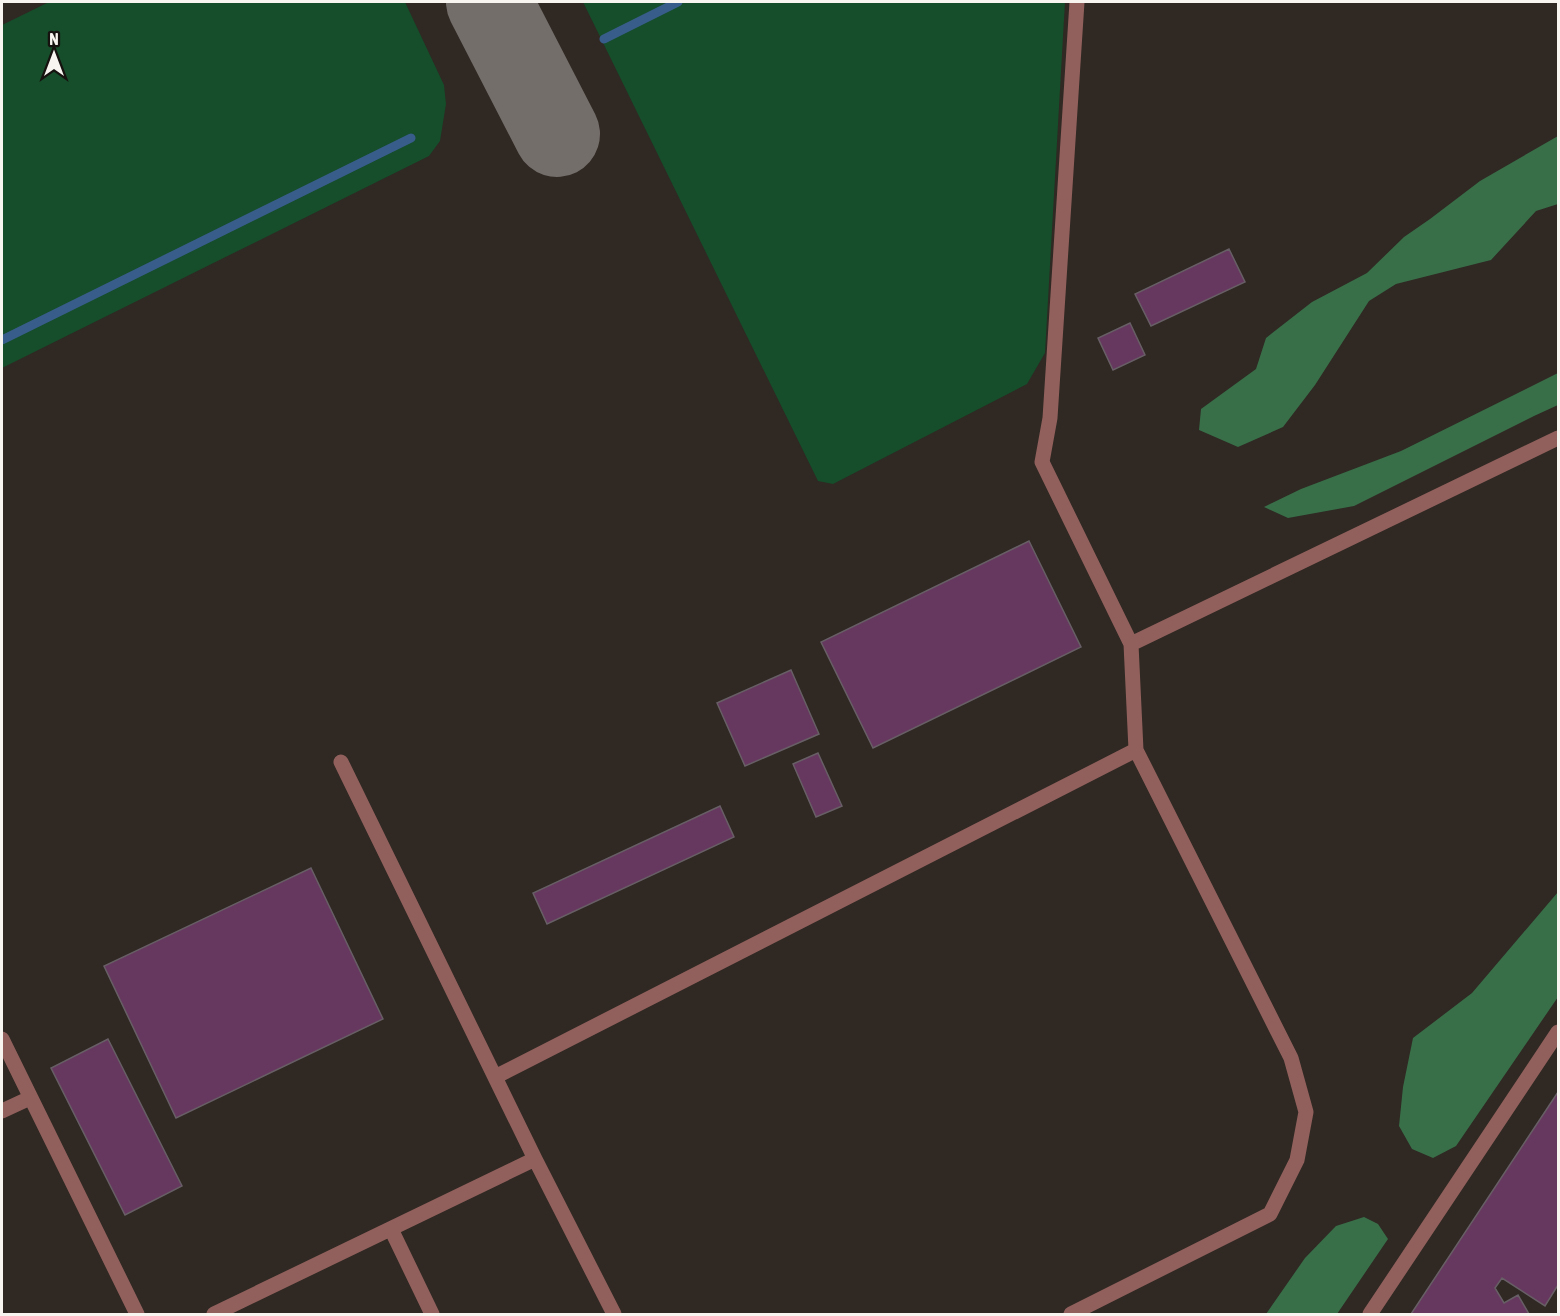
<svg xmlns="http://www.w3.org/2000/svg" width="1560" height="1316" viewBox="0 0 1560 1316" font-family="'Asap Condensed',sans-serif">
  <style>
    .green { fill: #164d2a }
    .forest { fill: #386f48 }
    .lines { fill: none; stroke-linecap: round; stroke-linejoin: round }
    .stream { stroke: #385d8b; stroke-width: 9 }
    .taxiway { stroke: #746e6a; stroke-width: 86 }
    .building { fill: #67385f; stroke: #675f65; stroke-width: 1.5 }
    .lane { stroke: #91605c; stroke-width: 15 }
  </style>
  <rect width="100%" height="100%" fill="#2f2823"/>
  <path class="green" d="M49 2H405L444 85 446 104 440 141 429 156 2 368V25Z
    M583 2H1065L1045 353 1027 384 833 484 818 481Z"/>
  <path class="forest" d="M1558 136V204L1536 211 1491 260 1396 284 1369 301 1315 385 1283 427 1238 447 1199 430 1201 409 1256 369 1266 338 1312 302 1367 273 1404 237 1430 219 1480 181Z
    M1558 373V405L1534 416 1354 506 1288 518 1264 507 1301 489 1401 451Z
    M1558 892V997L1456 1146 1433 1158 1412 1149 1399 1126 1403 1087 1413 1038 1472 993Z
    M1364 1217 1378 1224 1388 1239 1337 1314H1266L1305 1258 1336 1226Z"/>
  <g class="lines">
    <path class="stream" d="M604 39 678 2
      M2 340 411 138"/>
    <path class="taxiway" d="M489 2 557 134"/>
  </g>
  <path class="building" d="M1229 249 1245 282 1151 326 1135 294Z
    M1130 323 1145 355 1113 370 1098 338Z
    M1029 541 1081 647 873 748 821 642Z
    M791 670 819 734 745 766 717 703Z
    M818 753 842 806 816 817 793 764Z
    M720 806 734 837 547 924 533 893Z
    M311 868 383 1019 176 1118 104 966Z
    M108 1039 182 1186 125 1215 51 1068Z
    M1558 1092V1285L1545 1306 1502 1278 1495 1288 1504 1303 1518 1295 1529 1314H1411Z"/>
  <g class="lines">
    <path class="lane" d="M1131 644 1558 438
      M341 762 535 1159 614 1314
      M2 1039 137 1314
      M495 1077 1136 750
      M2 1111 30 1098
      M391 1229 432 1314
      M214 1314 535 1159
      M1071 1314 1270 1214 1297 1160 1306 1112 1291 1058 1136 750 1131 644 1042 462 1050 418 1077 2
      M1370 1314 1558 1032"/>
  </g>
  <rect width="1560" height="1316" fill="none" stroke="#f8f4f0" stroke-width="6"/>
  <g transform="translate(54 54)" stroke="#15120f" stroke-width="4.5" paint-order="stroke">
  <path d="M0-4.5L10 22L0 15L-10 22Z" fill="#f8f4f0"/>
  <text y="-9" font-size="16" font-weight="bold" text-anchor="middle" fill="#f8f4f0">N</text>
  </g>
</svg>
